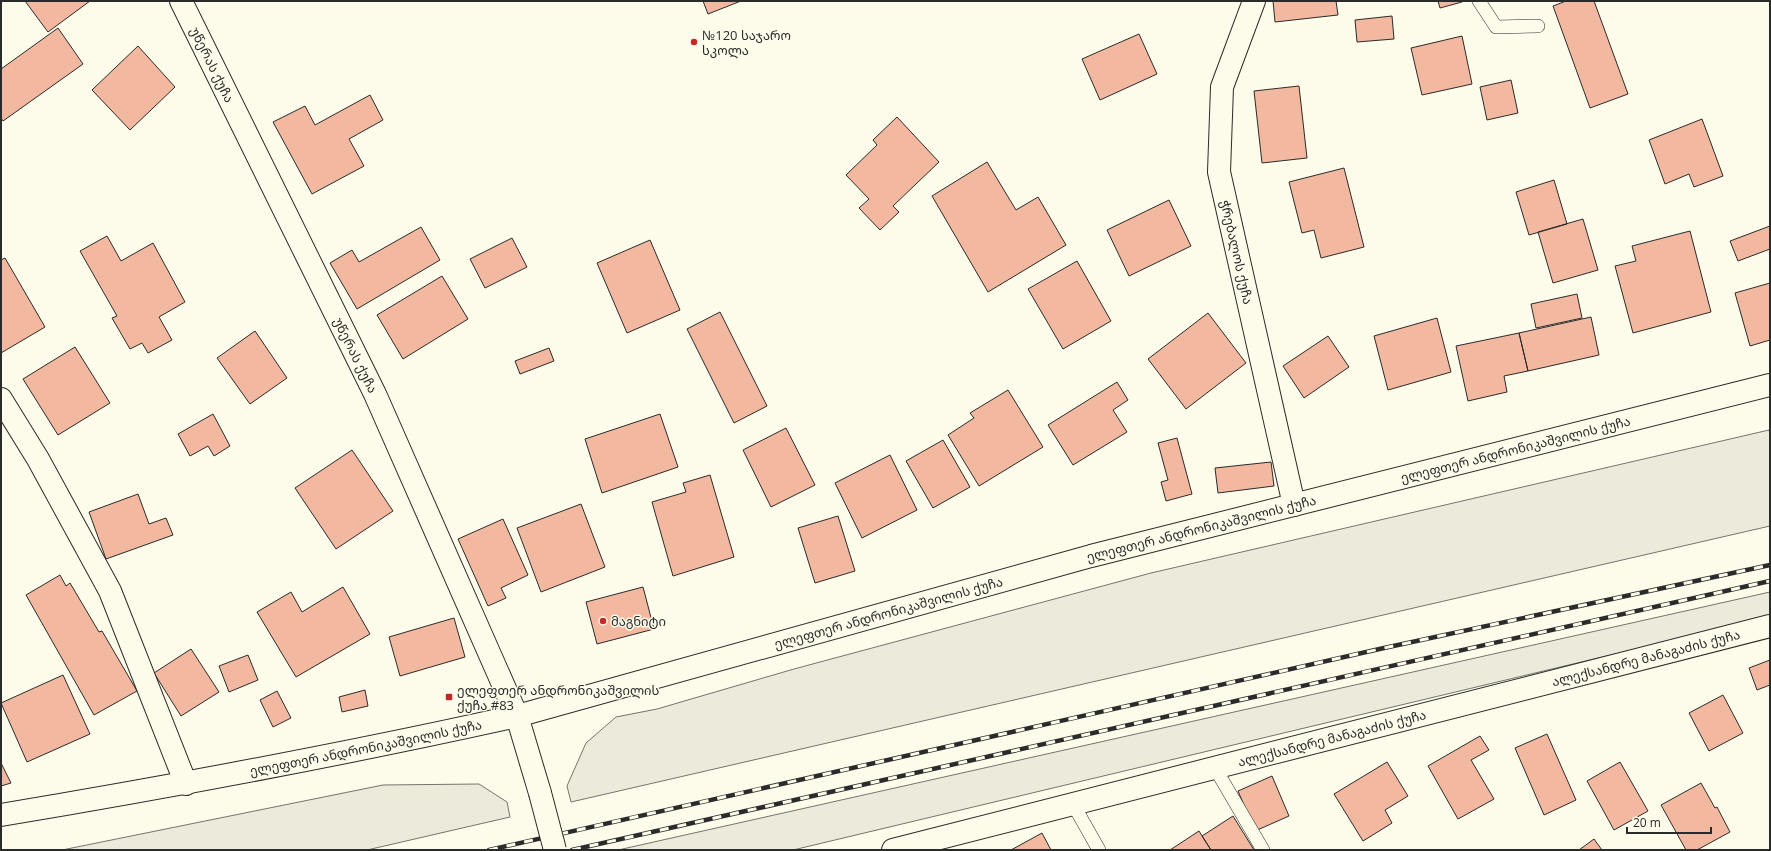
<svg xmlns="http://www.w3.org/2000/svg" width="1771" height="851" viewBox="0 0 1771 851" font-family="'Open Sans','Noto Sans Georgian',sans-serif">
  <style>
    .green { fill: #ecebdb; stroke: #74746e }
    .building { fill: #f2b8a0; stroke: #2b2b2b }
    .lines { fill: none; stroke-linecap: round; stroke-linejoin: round }
    .service-casing { stroke: #2b2b2b; stroke-width: 14 }
    .minor-casing { stroke: #2b2b2b; stroke-width: 24 }
    .tertiary-casing { stroke: #2b2b2b; stroke-width: 24 }
    .secondary-casing { stroke: #2b2b2b; stroke-width: 24 }
    .service { stroke: #fdfbea; stroke-width: 13 }
    .minor { stroke: #fdfbea; stroke-width: 22 }
    .tertiary { stroke: #fdfbea; stroke-width: 22 }
    .secondary { stroke: #fdfbea; stroke-width: 22 }
    .rail-casing { stroke: #2b2b2b; stroke-width: 4.5 }
    .rail { stroke: #fdfbea; stroke-width: 3; stroke-dasharray: 9; stroke-linecap: butt }
    .tertiary-bridge-casing { stroke: #2b2b2b; stroke-width: 24; stroke-linecap: butt }
    .tertiary-bridge { stroke: #fdfbea; stroke-width: 22 }
    .poi-dot { fill: #c62828; stroke: #fdfbea; stroke-width: 1.5 }
    .labels { text-anchor: middle; stroke-width: 3; stroke-linejoin: round; paint-order: stroke }
    .poi-label { font-size: 13px; fill: #2b2b2b; stroke: #fdfbea; text-anchor: start }
    .street-label { font-size: 13px; fill: #2b2b2b; stroke: #fdfbea }
  </style>
  <rect width="100%" height="100%" fill="#fdfbea"/>
  <path class="green" d="M1769 430 1770 435V526L571 802 567 786 586 743 616 717 657 709 794 669 1151 573Z
    M1770 592V617L793 850H618Z
    M479 784 507 802 510 817 367 850H62L383 785Z"/>
  <path class="building" d="M25 1H90L48 32Z
    M703 1H741L708 14Z
    M1273 1H1336L1338 15 1275 22Z
    M1438 1H1462V2L1440 8Z
    M1566 1H1594L1628 94 1590 108 1553 6Z
    M1392 16 1394 39 1357 42 1355 20Z
    M58 28 83 64 3 121 1 118V69Z
    M1139 34 1157 74 1100 100 1082 59Z
    M1462 36 1472 84 1422 95 1411 48Z
    M138 46 175 87 130 130 92 90Z
    M1511 80 1518 113 1487 120 1480 87Z
    M1299 86 1307 158 1262 163 1254 91Z
    M370 95 383 120 349 139 364 166 312 194 273 122 305 106 315 125Z
    M897 117 939 162 893 206 899 212 880 230 859 208 869 199 846 175 877 145 873 140Z
    M1702 119 1723 176 1694 187 1689 174 1665 184 1649 140Z
    M987 162 1016 210 1038 197 1066 245 988 292 932 196Z
    M1344 168 1364 247 1321 258 1314 230 1302 233 1289 182Z
    M1554 180 1567 224 1529 235 1516 192Z
    M1169 200 1191 246 1129 276 1107 230Z
    M1583 219 1598 270 1553 283 1538 232Z
    M1770 226V249L1738 261 1730 241Z
    M421 227 440 260 357 309 330 263 352 250 359 262Z
    M1690 231 1711 312 1633 333 1615 266 1636 261 1632 246Z
    M107 236 121 261 153 243 185 302 159 317 172 340 148 353 142 343 130 349 112 318 117 316 80 251Z
    M512 238 527 267 485 288 470 259Z
    M650 240 680 310 627 333 597 263Z
    M5 258 45 327 1 353V260Z
    M1077 261 1111 321 1063 349 1028 289Z
    M442 276 468 319 403 359 377 315Z
    M1770 283V340L1750 346 1735 293Z
    M1577 294 1582 318 1536 328 1531 304Z
    M720 312 767 406 734 423 687 329Z
    M1208 313 1246 363 1186 409 1148 359Z
    M1591 317 1599 355 1528 371 1519 333Z
    M1437 318 1451 372 1388 390 1374 336Z
    M255 331 287 378 250 404 217 358Z
    M1519 333 1528 371 1504 376 1507 392 1468 401 1456 346Z
    M1328 336 1349 367 1304 398 1283 366Z
    M75 347 110 403 58 435 23 379Z
    M549 348 554 361 520 374 515 361Z
    M1117 382 1128 400 1113 410 1127 432 1073 465 1048 425Z
    M1008 390 1043 447 979 486 948 435 974 418 970 413Z
    M213 414 230 446 214 456 208 446 190 456 178 434Z
    M660 414 678 467 602 493 585 439Z
    M786 428 815 485 771 507 743 450Z
    M1177 438 1192 494 1166 501 1161 482 1168 480 1158 443Z
    M943 440 970 487 933 508 906 461Z
    M352 450 393 511 336 549 295 488Z
    M890 455 917 510 862 538 835 483Z
    M1271 462 1274 486 1218 493 1215 468Z
    M710 475 734 557 673 576 652 502 686 492 683 483Z
    M138 494 149 524 166 518 173 535 106 559 89 512Z
    M581 504 605 567 541 592 517 528Z
    M838 516 855 571 815 583 798 528Z
    M503 519 528 575 501 588 506 598 488 606 458 539Z
    M60 575 66 586 70 583 99 632 102 631 137 691 94 715 26 595Z
    M343 587 370 634 296 677 257 612 291 592 302 612Z
    M643 587 654 629 597 644 586 602Z
    M454 618 465 657 400 676 389 637Z
    M191 649 219 692 181 716 154 673Z
    M248 655 258 680 229 692 219 666Z
    M1770 660V685L1757 690 1749 668Z
    M63 675 90 734 27 762 1 703Z
    M365 690 368 706 342 712 339 697Z
    M277 691 291 718 273 727 260 700Z
    M1723 695 1743 733 1709 751 1689 713Z
    M1547 734 1576 800 1544 815 1515 748Z
    M1480 736 1489 750 1471 760 1494 799 1458 819 1428 766Z
    M1387 762 1408 796 1385 810 1392 823 1363 841 1334 794Z
    M1620 762 1648 811 1614 830 1587 781Z
    M1 763 11 783 1 786Z
    M1272 776 1289 816 1255 831 1238 791Z
    M1701 783 1715 808 1717 807 1730 832 1697 850H1686L1661 805Z
    M1233 816 1254 850H1211L1202 836Z
    M1199 831 1211 850H1170Z
    M1042 833 1051 850H1011Z
    M1594 839 1602 850H1579Z"/>
  <g class="lines">
    <g class="service-casing">
      <path id="service" d="M1479 1 1496 27 1538 26
        M1215 768 1263 850
        M1073 804 1099 850"/>
    </g>
    <g class="minor-casing">
      <g id="minor">
        <path id="s1" d="M1254 1 1222 87 1219 172 1294 505"/>
        <path d="M1 399 38 459 110 591 186 784"/>
        <path id="s2" d="M893 850 1770 626"/>
      </g>
    </g>
    <g class="tertiary-casing">
      <g id="tertiary">
        <path id="s3" d="M181 1 375 394 517 716 540 793"/>
      </g>
    </g>
    <g class="secondary-casing">
      <g id="secondary">
        <path id="s4" d="M1 815C174 786 346 754 517 716L1091 556 1770 385"/>
      </g>
    </g>
    <use href="#service" class="service"/>
    <use href="#minor" class="minor"/>
    <use href="#tertiary" class="tertiary"/>
    <use href="#secondary" class="secondary"/>
    <g class="rail-casing">
      <path id="rail" d="M489 850 1384 648 1770 565
        M572 850 1770 581"/>
    </g>
    <use href="#rail" class="rail"/>
    <g class="tertiary-bridge-casing">
      <path id="tertiary-bridge" d="M540 793 555 850"/>
    </g>
    <use href="#tertiary-bridge" class="tertiary-bridge"/>
  </g>
  <g class="poi-dot">
    <circle cx="694" cy="42" r="4"/>
    <circle cx="603" cy="621" r="4"/>
    <rect x="445" y="693" width="8" height="8" rx="2"/>
  </g>
  <g class="labels">
    <g class="poi-label">
      <text x="702" y="40">№120 საჯარო<tspan x="702" dy="15">სკოლა</tspan></text>
      <text x="611" y="626">მაგნიტი</text>
      <text x="457" y="695">ელეფთერ ანდრონიკაშვილის<tspan x="457" dy="15">ქუჩა #83</tspan></text>
    </g>
    <g class="street-label">
      <text dy="5" stroke="none"><textPath href="#s3" startOffset="71">უწერას ქუჩა</textPath></text>
      <text dy="5" stroke="none"><textPath href="#s1" startOffset="259">ჭრებალოს ქუჩა</textPath></text>
      <text dy="5" stroke="none"><textPath href="#s3" startOffset="395">უწერას ქუჩა</textPath></text>
      <text dy="5" stroke="none"><textPath href="#s4" startOffset="1559">ელეფთერ ანდრონიკაშვილის ქუჩა</textPath></text>
      <text dy="5" stroke="none"><textPath href="#s4" startOffset="1235">ელეფთერ ანდრონიკაშვილის ქუჩა</textPath></text>
      <text dy="5" stroke="none"><textPath href="#s4" startOffset="911">ელეფთერ ანდრონიკაშვილის ქუჩა</textPath></text>
      <text dy="5" stroke="none"><textPath href="#s2" startOffset="777">ალექსანდრე მანაგაძის ქუჩა</textPath></text>
      <text dy="5" stroke="none"><textPath href="#s2" startOffset="453">ალექსანდრე მანაგაძის ქუჩა</textPath></text>
      <text dy="5" stroke="none"><textPath href="#s4" startOffset="371">ელეფთერ ანდრონიკაშვილის ქუჩა</textPath></text>
    </g>
  </g>
  <rect width="1771" height="851" fill="none" stroke="#2b2b2b" stroke-width="4"/>
  <path d="M1627 827v6h84v-6" fill="none" stroke="#2b2b2b" stroke-width="2"/>
  <text x="1633" y="827" font-size="12" fill="#2b2b2b" stroke="#fdfbea" stroke-width="3" paint-order="stroke">20 m</text>
</svg>
